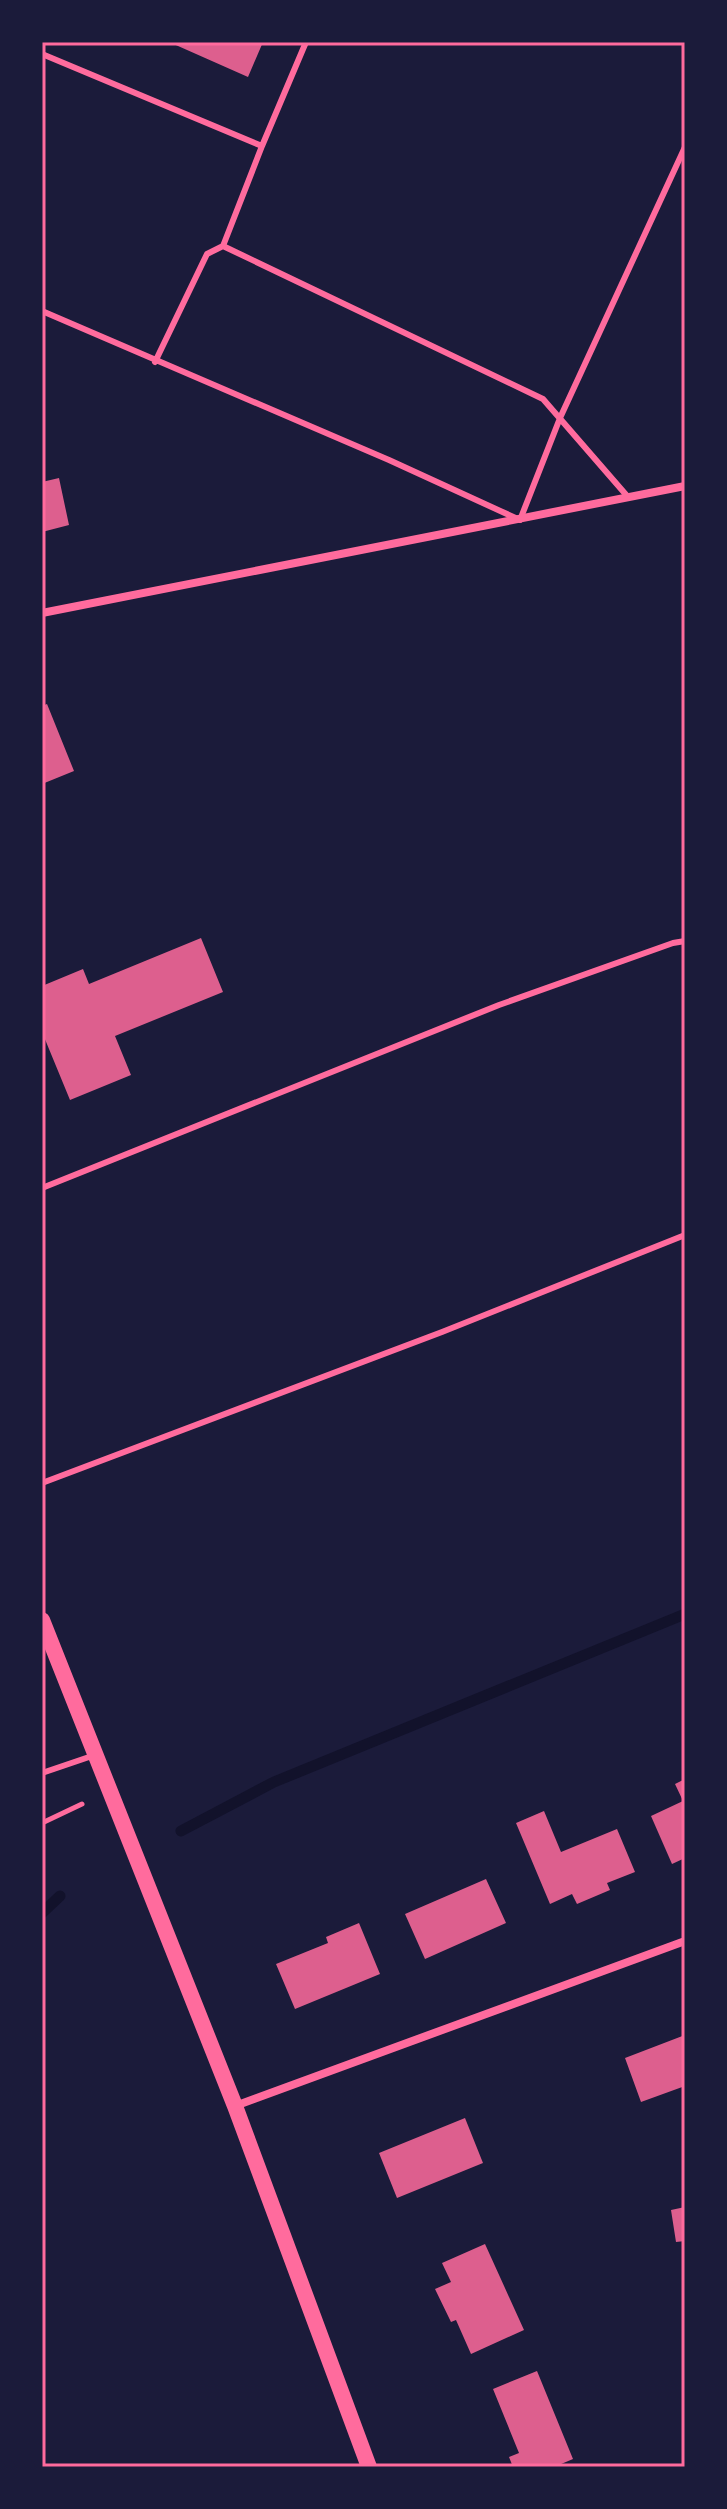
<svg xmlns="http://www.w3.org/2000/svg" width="727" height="2509" viewBox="0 0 727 2509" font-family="'PT Sans Narrow',sans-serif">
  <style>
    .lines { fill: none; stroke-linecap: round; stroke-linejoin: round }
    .stream { stroke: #12122b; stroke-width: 11 }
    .building { fill: #dd5f8e }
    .path { stroke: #ff6b9d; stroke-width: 5 }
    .service { stroke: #ff6b9d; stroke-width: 6 }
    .minor { stroke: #ff6b9d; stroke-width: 8 }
    .secondary { stroke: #ff6b9d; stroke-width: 16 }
    .neatline { fill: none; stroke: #ff6b9d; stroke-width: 3 }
  </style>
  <rect width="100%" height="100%" fill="#1b1b3a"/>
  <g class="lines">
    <path class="stream" d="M181 1831 274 1782 685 1614
      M42 1913 60 1896"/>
  </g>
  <path class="building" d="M169 42H263L248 77Z
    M59 478 69 525 42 532V482Z
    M47 704 74 771 42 784V706Z
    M201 938 223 992 115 1036 131 1075 70 1100 42 1032V986L83 969 89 984Z
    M685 1779V1858L672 1864 651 1816 683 1801 675 1784Z
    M544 1811 561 1852 617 1829 635 1872 607 1883 610 1890 577 1904 572 1894 550 1904 516 1823Z
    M486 1879 506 1923 425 1959 405 1914Z
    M359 1923 380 1974 295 2009 276 1964 328 1943 326 1937Z
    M685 2035V2086L641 2102 625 2058Z
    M465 2118 483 2163 397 2198 379 2153Z
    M685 2207V2241L676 2242 671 2210Z
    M485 2244 524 2330 471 2354 456 2320 451 2322 435 2289 451 2282 442 2263Z
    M537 2371 573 2459 554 2467H513L509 2457 519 2453 493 2389Z"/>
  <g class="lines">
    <path class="path" d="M42 1823 82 1804"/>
    <path class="service" d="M42 54 262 146 223 246
      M262 146 306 42
      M42 311 389 460 520 520 560 418 685 147
      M155 362 207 254 223 246 543 399 628 497
      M42 1188 499 1005 673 943 685 941
      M42 1483 442 1332 685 1235
      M42 1773 95 1755"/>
    <path class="minor" d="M42 613 685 486
      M235 2106 685 1941"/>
    <path class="secondary" d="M42 1620 235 2106 369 2467"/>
  </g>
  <rect width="727" height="2509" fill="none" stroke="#1b1b3a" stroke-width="88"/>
  <rect x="44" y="44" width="639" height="2421" class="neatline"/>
</svg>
